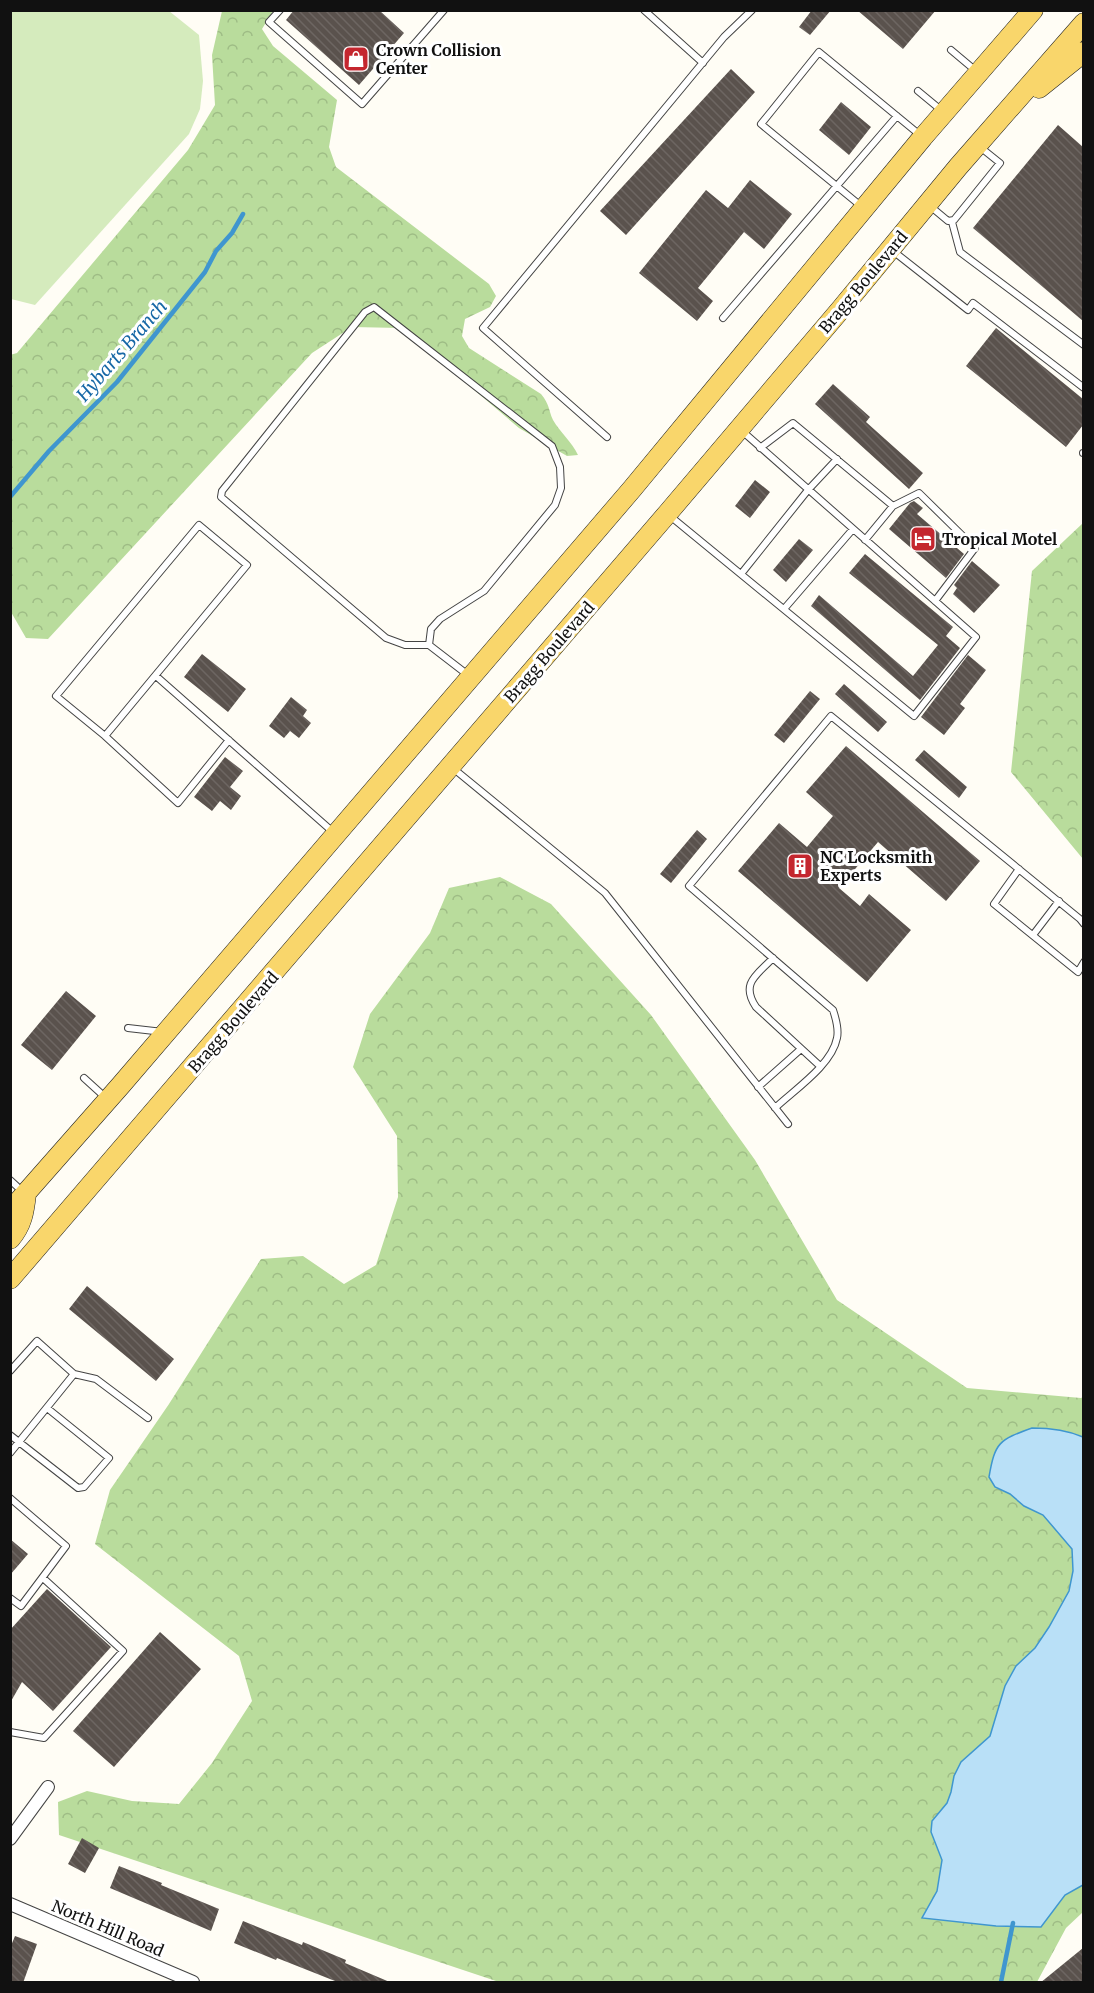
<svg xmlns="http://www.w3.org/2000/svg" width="1094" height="1993" viewBox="0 0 1094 1993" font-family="Merriweather,serif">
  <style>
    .grass { fill: #d5ebbd }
    .forest { fill: url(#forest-crowns) }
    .water { fill: #b9e0f7; stroke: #3f96cf; stroke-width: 1.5 }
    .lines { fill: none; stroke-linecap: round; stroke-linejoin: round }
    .stream { stroke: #3f96cf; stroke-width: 4.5 }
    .building { fill: url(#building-back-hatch) }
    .lane-casing { stroke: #444; stroke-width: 8 }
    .street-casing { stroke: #444; stroke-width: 14 }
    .primary-casing { stroke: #222; stroke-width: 21 }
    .lane { stroke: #fff; stroke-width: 6 }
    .street { stroke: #fff; stroke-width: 12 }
    .primary { stroke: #f9d66b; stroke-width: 20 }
    .labels { text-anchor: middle; stroke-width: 6; stroke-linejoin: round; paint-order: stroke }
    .poi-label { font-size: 16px; font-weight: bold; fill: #111; stroke: #fff; text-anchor: start }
    .street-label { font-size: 16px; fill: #111; stroke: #fff }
    .water-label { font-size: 18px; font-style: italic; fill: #1768a6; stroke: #fff }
  </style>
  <defs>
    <pattern id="forest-crowns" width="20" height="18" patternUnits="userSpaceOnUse" patternTransform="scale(1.5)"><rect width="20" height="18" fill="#b9dc9c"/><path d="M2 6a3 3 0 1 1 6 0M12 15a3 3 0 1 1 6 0" fill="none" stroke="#9ebc85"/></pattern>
    <pattern id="building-back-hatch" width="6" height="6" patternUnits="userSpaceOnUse" patternTransform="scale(1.5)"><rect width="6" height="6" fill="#5a524d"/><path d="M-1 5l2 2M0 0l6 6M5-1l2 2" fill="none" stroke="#6d6662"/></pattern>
  </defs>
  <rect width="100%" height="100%" fill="#fffdf5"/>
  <path class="grass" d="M11 10 169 11 199 35 203 81 200 109 189 134 35 305 11 299Z"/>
  <path class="forest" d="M222 11H273L262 29 273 46 337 100 329 147 336 167 489 284 496 296 490 307 465 319 462 336 469 348 541 394C550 405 548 409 553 420 560 432 572 442 578 455L567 456 519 428 401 328 352 327 312 353 48 639 26 638 11 612 10 355 17 353 188 150 215 105 212 55Z
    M1083 523V859L1011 772 1032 571Z
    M500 877 551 904 651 1015 755 1160 837 1300 967 1388 1081 1398 1083 1397V1912L1066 1928 1037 1982H499L59 1835 58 1802 87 1791 132 1801 179 1804 212 1763 252 1701 239 1656 95 1544 110 1490 169 1404 261 1259 303 1256 344 1284 376 1265 398 1197 397 1136 353 1067 370 1014 430 933 449 888Z"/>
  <path class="water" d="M1032 1428C1051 1428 1067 1430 1083 1437V1885L1065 1895 1041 1927 996 1926 922 1918 937 1891 942 1860 931 1832 932 1821 947 1803 951 1792 954 1776 961 1762 990 1736 1005 1686 1016 1666 1035 1648 1049 1627 1069 1591 1073 1571 1072 1549 1043 1515 1024 1506 1010 1494 995 1487 989 1477C995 1442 999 1440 1032 1428Z"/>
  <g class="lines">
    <path class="stream" d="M10 497 49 451 117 382 205 272 216 251 232 233 243 214
      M1001 1982 1013 1923"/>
  </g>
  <path class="building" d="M294 10H379L404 33 359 85 286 20Z
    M812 10H831L810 35 799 27Z
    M857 10H936L903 49Z
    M731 69 755 92 626 235 600 211Z
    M841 102 871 127 849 155 819 130Z
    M1058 125 1083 147V321L973 228Z
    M750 180 792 214 764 249 744 232 698 288 713 301 697 321 639 273 706 190 728 208Z
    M996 328 1083 399V425L1066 447 966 366Z
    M833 384 870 417 866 422 923 473 909 489 815 404Z
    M755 480 770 492 750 518 735 506Z
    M914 501 923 508 917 514 964 554 946 578 889 529 910 503Z
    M799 539 813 550 786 582 773 570Z
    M865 554 953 627 946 636 960 648 920 700 811 606 819 595 913 676 938 645 849 573Z
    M972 561 1000 585 974 613 953 594 957 588 954 585Z
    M202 654 246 689 228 712 184 677Z
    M968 655 986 670 960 704 965 708 944 735 921 717Z
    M844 684 887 722 878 732 835 694Z
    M810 691 820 699 784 743 774 735Z
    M291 697 307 710 303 716 311 723 299 738 290 731 284 738 269 726Z
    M846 746 980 861 946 901 878 842 839 888 860 906 869 894 911 930 867 982 738 871 779 823 807 847 833 816 806 792Z
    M924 750 967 787 959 798 915 760Z
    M225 757 243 771 230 787 241 796 231 810 220 801 212 811 194 797Z
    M697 830 707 839 671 883 660 874Z
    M66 991 96 1016 52 1070 21 1045Z
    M87 1286 174 1359 156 1381 69 1309Z
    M10 1539 28 1554 10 1575Z
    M47 1589 111 1647 53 1711 22 1682 10 1703V1630Z
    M160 1632 201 1669 114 1767 73 1731Z
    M82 1838 99 1848 85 1873 68 1864Z
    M119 1866 162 1883 161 1885 219 1909 211 1931 110 1888Z
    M243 1921 302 1945 303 1942 346 1960 345 1963 392 1983H340L277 1958 276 1960 234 1943Z
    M15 1936 37 1944 23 1983H10V1948Z
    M1083 1948V1983H1040Z"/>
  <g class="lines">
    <g class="lane-casing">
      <path id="lane" d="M280 10 269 22 362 104 444 10
        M644 10 703 63
        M951 50 976 71
        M918 91 941 110
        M861 206 761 124 819 52 920 135
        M930 206 948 221 954 220 1000 163 980 147
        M952 222 960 252 1084 345
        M893 251 968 310 973 303 1084 388
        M723 318 897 116
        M607 437 483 328 724 37 752 10
        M760 448 793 423 893 506 919 493 975 548 935 601
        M1083 453H1084
        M670 516 914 716 976 637 742 431
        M199 525 247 565 105 736 56 696Z
        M865 540 893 506
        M741 574 808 490 837 459
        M784 609 853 529
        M429 645H405L386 638 221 497 222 491 365 312 374 307 552 446 560 467 561 488 555 505 484 591 440 619 431 629 429 645 468 675
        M156 676 333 832
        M105 736 178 803 229 740
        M454 769 605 893 788 1124
        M1019 869 994 904 1078 972 1084 962
        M1033 935 1059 901
        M773 958C757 975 740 983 756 1007L820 1066
        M128 1028 163 1032
        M84 1078 106 1098
        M758 1087 801 1049
        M775 1108C794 1090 832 1065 837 1038 839 1029 836 1019 833 1010L689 886 831 716 1080 919 1084 924
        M10 1180 23 1192
        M10 1371 37 1341 74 1374 10 1453
        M74 1374 96 1379 148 1418
        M10 1435 78 1488 84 1487 109 1458 47 1408
        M10 1498 66 1546 21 1606 10 1598
        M10 1732 44 1738 123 1651 43 1578"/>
    </g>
    <g class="street-casing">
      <path id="street" d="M10 1839 48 1787
        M10 1904 193 1982"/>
    </g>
    <g class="primary-casing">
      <path id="primary" d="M1039 88 1084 52
        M10 1211 121 1085 632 489 923 137 1033 10
        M10 1239C22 1225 24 1212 26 1194
        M10 1279 667 514 841 309 958 167 1084 23"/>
    </g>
    <use href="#lane" class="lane"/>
    <use href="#street" class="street"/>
    <use href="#primary" class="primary"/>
  </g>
  <defs>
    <g id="shop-square" transform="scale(1.35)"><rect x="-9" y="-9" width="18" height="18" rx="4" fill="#c4262e" stroke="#fff"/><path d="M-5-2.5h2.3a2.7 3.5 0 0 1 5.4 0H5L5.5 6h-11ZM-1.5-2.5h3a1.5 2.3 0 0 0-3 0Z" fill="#fff"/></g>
    <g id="hotel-square" transform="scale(1.35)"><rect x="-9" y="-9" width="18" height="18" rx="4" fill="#c4262e" stroke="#fff"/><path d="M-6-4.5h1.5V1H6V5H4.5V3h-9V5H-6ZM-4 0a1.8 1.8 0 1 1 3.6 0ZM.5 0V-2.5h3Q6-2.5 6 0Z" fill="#fff"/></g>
    <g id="building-square" transform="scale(1.35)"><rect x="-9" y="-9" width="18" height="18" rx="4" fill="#c4262e" stroke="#fff"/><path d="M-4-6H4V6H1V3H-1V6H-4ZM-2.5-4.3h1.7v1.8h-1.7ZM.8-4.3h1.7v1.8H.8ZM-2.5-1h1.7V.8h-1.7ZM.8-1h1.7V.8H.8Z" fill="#fff"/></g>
  </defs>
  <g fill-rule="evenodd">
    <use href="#shop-square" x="356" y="59"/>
    <use href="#hotel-square" x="923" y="539"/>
    <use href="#building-square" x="800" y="866"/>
  </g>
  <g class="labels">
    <g class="poi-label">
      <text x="376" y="56">Crown Collision<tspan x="376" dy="18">Center</tspan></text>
      <text x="942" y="545">Tropical Motel</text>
      <text x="820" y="863">NC Locksmith<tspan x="820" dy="18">Experts</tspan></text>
    </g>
    <g class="street-label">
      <text transform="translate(863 282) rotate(-50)" y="6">Bragg Boulevard</text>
      <text transform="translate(549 652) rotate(-49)" y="6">Bragg Boulevard</text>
      <text transform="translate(233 1022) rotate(-49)" y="6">Bragg Boulevard</text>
      <text transform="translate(108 1928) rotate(23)" y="6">North Hill Road</text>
    </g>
    <g class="water-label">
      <text transform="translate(122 351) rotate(-49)" y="6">Hybarts Branch</text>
    </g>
  </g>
  <rect width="1094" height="1993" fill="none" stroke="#111111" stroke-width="24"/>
</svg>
